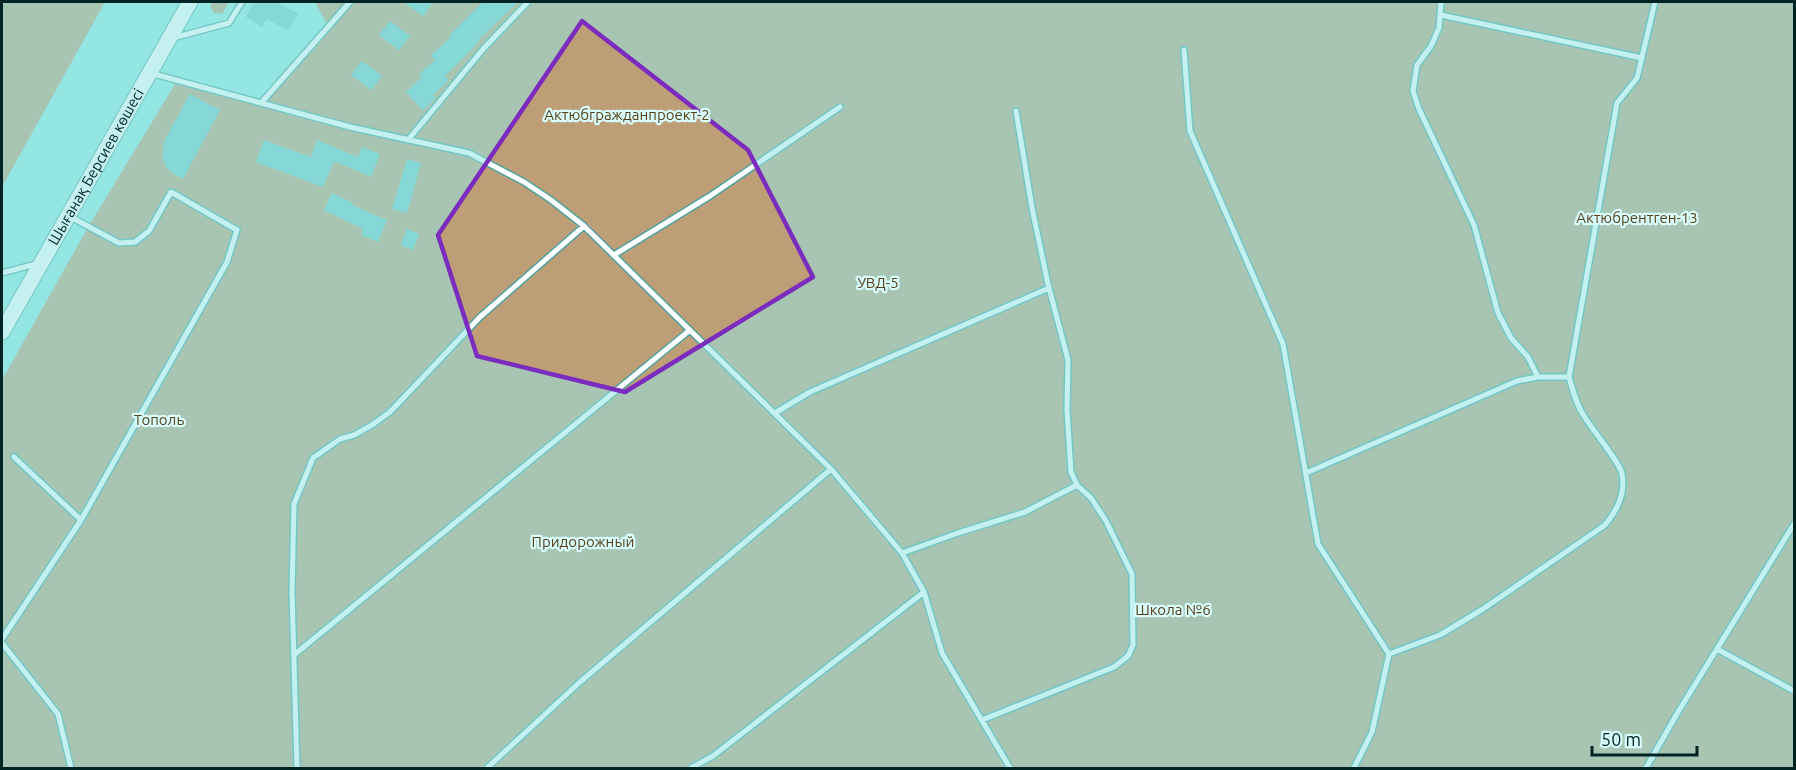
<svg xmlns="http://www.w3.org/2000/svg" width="1796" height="770" viewBox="0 0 1796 770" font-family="Ubuntu,sans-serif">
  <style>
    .green { fill: #be9e77 }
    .building { fill: #74c7c4 }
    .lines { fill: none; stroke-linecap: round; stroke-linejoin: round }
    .lane-casing { stroke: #4fa19e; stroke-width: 8 }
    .secondary-casing { stroke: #4fa19e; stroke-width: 17 }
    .lane { stroke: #fff; stroke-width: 5 }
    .secondary { stroke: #fff; stroke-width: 15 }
    .marked { fill: none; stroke: #7b2cbf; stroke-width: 4.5; stroke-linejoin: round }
    .labels { text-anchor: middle; stroke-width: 4.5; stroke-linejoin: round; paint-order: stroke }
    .park-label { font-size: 15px; fill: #5a3e16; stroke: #d8fffd }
    .street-label { font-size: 15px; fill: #002423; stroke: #d8fffd }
  </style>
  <rect width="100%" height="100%" fill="#94e6e3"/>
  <path class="green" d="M2 2H105L2 187Z
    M213 2H229L222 14 214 13 210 6Z
    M315 2H1794V768H2V380L87 229 175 84 259 102 328 26Z"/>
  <path class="building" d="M254 2H277L298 14 288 31 267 19 262 27 246 17Z
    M403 2H433L423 16Z
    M483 2H518L478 40 479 42 445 76 449 80 433 95 436 98 423 110 406 92 422 77 419 74 435 60 431 55 451 37 449 36Z
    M390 21 410 36 399 50 379 35Z
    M362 61 382 76 371 90 351 75Z
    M190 94 220 110 183 179 172 173 166 167 163 159V149L165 139Z
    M264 140 311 157 317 140 358 157 362 147 380 154 371 177 334 161 323 187 256 162Z
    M407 159 421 163 407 213 392 209Z
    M332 193 353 203 352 205 387 220 378 242 361 235 363 229 324 210Z
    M407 229 419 234 413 250 401 245Z"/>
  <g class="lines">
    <g class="lane-casing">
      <path id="lane" d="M1441 2 1439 28 1431 46 1417 65 1413 91 1419 109 1474 225 1498 313 1511 338 1528 357 1538 377
        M1441 15 1642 58
        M173 38 229 23 242 2
        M1184 50 1190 131 1283 344 1318 544 1389 654 1372 732 1354 768
        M150 73 350 127 469 153 524 182 551 200 584 226 831 469 902 553 924 592 942 653 1010 768
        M261 103 350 2
        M408 140 484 48 528 2
        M69 216 119 243 135 242 149 231 171 192 237 230 227 262 81 520
        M614 255 710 196 840 107
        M2 273 36 264
        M775 413 810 392 1049 288
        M1306 473 1517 381 1538 377H1569
        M902 553 958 533 1025 512 1077 485
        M2 639 81 520 14 457
        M2 643 58 714 71 768
        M1717 649 1794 691
        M1389 654 1440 635 1483 609 1605 525C1617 510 1626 494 1622 474 1621 464 1591 428 1584 416 1576 404 1573 391 1569 377L1617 103 1637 78 1655 2
        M294 655 690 330
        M982 720 1114 667 1128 656 1133 645 1132 574 1106 521 1091 498 1077 485 1071 472 1067 410 1068 360 1048 284 1032 208 1016 111
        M297 768 292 592 294 504 313 458 340 439 354 435 372 425 390 412 480 317 584 226
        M487 768 580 682 831 469
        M691 768 713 756 924 592
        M1646 768 1678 712 1794 524"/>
    </g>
    <g class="secondary-casing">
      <g id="secondary">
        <path id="s1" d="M2 332 190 2"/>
      </g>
    </g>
    <use href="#lane" class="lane"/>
    <use href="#secondary" class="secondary"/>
  </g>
  <path d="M0 0H1796V770H0ZM582 21 748 150 813 277 625 392 477 356 438 235Z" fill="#94e6e3" fill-opacity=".55" fill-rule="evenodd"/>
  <path class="marked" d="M582 21 748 150 813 277 625 392 477 356 438 235Z"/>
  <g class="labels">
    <g class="park-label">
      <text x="627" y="120">Актюбгражданпроект-2</text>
      <text x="1637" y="223">Актюбрентген-13</text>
      <text x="878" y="288">УВД-5</text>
      <text x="159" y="425">Тополь</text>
      <text x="583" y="547">Придорожный</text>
      <text x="1173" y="615">Школа №6</text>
    </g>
    <g class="street-label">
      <text dy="5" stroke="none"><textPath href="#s1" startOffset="190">Шығанақ Берсиев көшесі</textPath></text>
    </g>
  </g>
  <rect width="1796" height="770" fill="none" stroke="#002423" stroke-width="6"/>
  <path d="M1592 746v9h105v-9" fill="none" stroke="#002423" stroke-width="3"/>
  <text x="1601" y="746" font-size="18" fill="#002423" stroke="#d8fffd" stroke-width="4.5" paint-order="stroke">50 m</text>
</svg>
